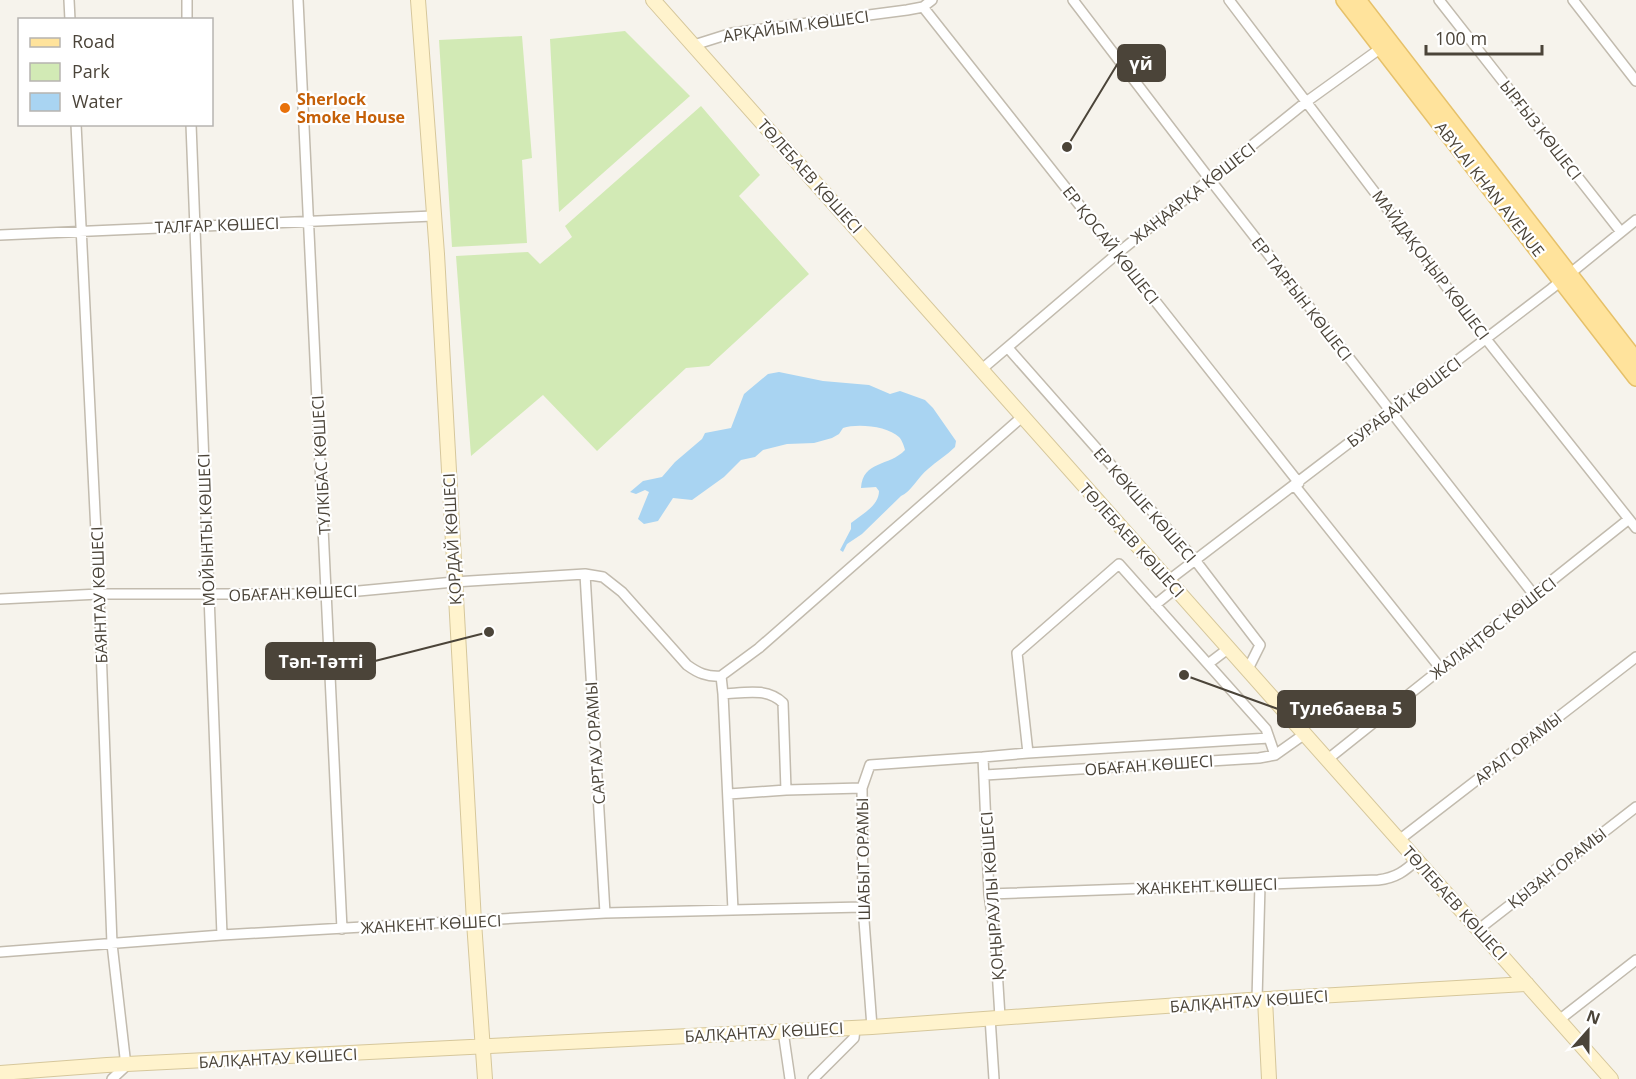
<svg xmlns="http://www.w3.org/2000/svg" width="1636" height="1079" viewBox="0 0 1636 1079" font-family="'Open Sans',sans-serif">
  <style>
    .green { fill: #d2eab5 }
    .water { fill: #a9d4f2 }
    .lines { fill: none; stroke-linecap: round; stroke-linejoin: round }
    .street-casing { stroke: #c2bbae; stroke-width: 12 }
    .secondary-casing { stroke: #d6c79b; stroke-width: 16 }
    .primary-casing { stroke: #e6c16a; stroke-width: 18 }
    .street { stroke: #fff; stroke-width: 9 }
    .secondary { stroke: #fff3cd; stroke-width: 14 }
    .primary { stroke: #ffe39c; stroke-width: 15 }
    .food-dot { fill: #e8710a; stroke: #fff; stroke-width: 2 }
    .labels { text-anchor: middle; stroke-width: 4.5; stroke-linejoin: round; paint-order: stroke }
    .street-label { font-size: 16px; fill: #4b4439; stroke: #fff }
    .food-label { font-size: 16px; font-weight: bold; fill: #c56008; stroke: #fff; text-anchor: start }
    .leader { fill: none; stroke: #4b4439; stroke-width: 2 }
    .callout-dot { fill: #4b4439; stroke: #fff; stroke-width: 2 }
    .callout { fill: #4b4439; stroke: #4b4439; stroke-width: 2 }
    .callout-label { font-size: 18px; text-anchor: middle; font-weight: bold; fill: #fff }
  </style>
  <rect width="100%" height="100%" fill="#f6f3ec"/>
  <path class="green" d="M625 31 690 96 559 212 550 39Z
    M522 36 532 158 522 160 527 243 452 247 439 40Z
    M701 106 760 175 739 196 809 274 709 366 686 368 597 451 543 395 471 456 456 256 528 252 540 264 572 237 565 226Z"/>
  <path class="water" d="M779 372 823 381 869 385 890 394 900 391 925 400 933 408 956 441 955 447C947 455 937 461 928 469 918 477 911 492 901 496L862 534 847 544 843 552 840 550 851 529V523C862 514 879 506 879 491L876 487 861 488C863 460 889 467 905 450 904 446 902 440 899 437 888 426 857 423 843 428L839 434 832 438 814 443 787 444 763 450 755 457 741 460 724 477 692 500 673 498 658 521 644 524 638 519 649 492 645 490 636 494 630 492 643 481 662 477 675 462 702 439 705 433 731 428 744 394 768 374Z"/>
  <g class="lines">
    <g class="street-casing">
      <path id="street" d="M69 0 70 20
        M187 0V20
        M298 0 342 929
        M1073 0 1208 177 1534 595
        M1229 0 1486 339 1636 528
        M1439 0 1621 232
        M1573 0 1636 81
        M923 7 1299 483
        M694 45 732 33 907 10 923 7 932 0
        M76 124 99 594 112 944 126 1066 112 1079
        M191 124 222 935
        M0 235 433 216
        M1008 348 1195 560 1260 645 1248 669
        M982 369 1118 253 1306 102 1381 48
        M1295 486 1441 669
        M585 574 605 913
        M1169 580 1551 289 1636 220
        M0 599 99 594H327L454 582 585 574 603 577 622 592 687 665C698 673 707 677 721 676L723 694C744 693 767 687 783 703L786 790
        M1155 605 1176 588
        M1229 648 1208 664 1119 564 1017 653 1028 753 1269 738
        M1208 664 1266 729 1275 755
        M721 676 759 648 1022 417
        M723 694 733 910
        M1328 759 1629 519
        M985 775 1259 758 1275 755 1306 733
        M862 788 870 765 983 757
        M729 794 786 790 862 788 863 907 872 1027
        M1399 840 1636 657
        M989 894 1378 880C1396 878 1405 871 1418 859
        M1479 929 1636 807
        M0 952 222 935 605 913 863 907
        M1257 1000 1260 884
        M990 1017 994 1079
        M1000 1017 995 937 989 894 983 757 1028 753
        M1559 1020 1636 960
        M783 1031 790 1079
        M813 1079 854 1038 855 1028"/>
    </g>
    <g class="secondary-casing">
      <path id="secondary" d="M418 0 437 254 474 922 485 1079
        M653 0 1611 1079
        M1265 999 1269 1079
        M0 1073 107 1065 872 1027 1249 1000 1527 984"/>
    </g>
    <g class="primary-casing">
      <path id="primary" d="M1344 0 1636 378
        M1358 0 1636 360"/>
    </g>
    <use href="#street" class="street"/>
    <use href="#secondary" class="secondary"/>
    <use href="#primary" class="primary"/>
  </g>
  <circle class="food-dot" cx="285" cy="108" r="6"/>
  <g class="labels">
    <g class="street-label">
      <text transform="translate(796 26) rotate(-8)" y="6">АРҚАЙЫМ КӨШЕСІ</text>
      <text transform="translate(1541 130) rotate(52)" y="6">ЫРҒЫЗ КӨШЕСІ</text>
      <text transform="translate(810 176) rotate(48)" y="6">ТӨЛЕБАЕВ КӨШЕСІ</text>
      <text transform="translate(1490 189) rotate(52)" y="6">ABYLAI KHAN AVENUE</text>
      <text transform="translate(1193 193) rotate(-38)" y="6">ЖАҢААРҚА КӨШЕСІ</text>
      <text transform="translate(217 225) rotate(-2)" y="6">ТАЛҒАР КӨШЕСІ</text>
      <text transform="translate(1111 245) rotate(52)" y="6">ЕР ҚОСАЙ КӨШЕСІ</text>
      <text transform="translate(1431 265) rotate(53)" y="6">МАЙДАҚОҢЫР КӨШЕСІ</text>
      <text transform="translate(1302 299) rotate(52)" y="6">ЕР ТАРҒЫН КӨШЕСІ</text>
      <text transform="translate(1404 402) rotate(-37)" y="6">БУРАБАЙ КӨШЕСІ</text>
      <text transform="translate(321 465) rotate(-93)" y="6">ТҮЛКІБАС КӨШЕСІ</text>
      <text transform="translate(1145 505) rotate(49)" y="6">ЕР КӨКШЕ КӨШЕСІ</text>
      <text transform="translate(206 530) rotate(-92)" y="6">МОЙЫНТЫ КӨШЕСІ</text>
      <text transform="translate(452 539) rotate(-93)" y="6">ҚОРДАЙ КӨШЕСІ</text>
      <text transform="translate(1132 540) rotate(48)" y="6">ТӨЛЕБАЕВ КӨШЕСІ</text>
      <text transform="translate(293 593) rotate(-2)" y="6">ОБАҒАН КӨШЕСІ</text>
      <text transform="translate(99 595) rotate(-92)" y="6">БАЯНТАУ КӨШЕСІ</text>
      <text transform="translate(1493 628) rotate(-38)" y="6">ЖАЛАҢТӨС КӨШЕСІ</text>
      <text transform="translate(595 743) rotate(-94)" y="6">САРТАУ ОРАМЫ</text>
      <text transform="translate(1518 748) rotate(-38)" y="6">АРАЛ ОРАМЫ</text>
      <text transform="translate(1149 765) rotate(-4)" y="6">ОБАҒАН КӨШЕСІ</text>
      <text transform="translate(863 859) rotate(-91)" y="6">ШАБЫТ ОРАМЫ</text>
      <text transform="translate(1557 868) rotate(-38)" y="6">ҚЫЗАН ОРАМЫ</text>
      <text transform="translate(1207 886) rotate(-2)" y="6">ЖАНКЕНТ КӨШЕСІ</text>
      <text transform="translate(992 896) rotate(-94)" y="6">ҚОҢЫРАУЛЫ КӨШЕСІ</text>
      <text transform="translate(1455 903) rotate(48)" y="6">ТӨЛЕБАЕВ КӨШЕСІ</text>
      <text transform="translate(431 924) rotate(-3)" y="6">ЖАНКЕНТ КӨШЕСІ</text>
      <text transform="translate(1249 1001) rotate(-4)" y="6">БАЛҚАНТАУ КӨШЕСІ</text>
      <text transform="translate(764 1032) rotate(-3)" y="6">БАЛҚАНТАУ КӨШЕСІ</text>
      <text transform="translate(278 1058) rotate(-3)" y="6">БАЛҚАНТАУ КӨШЕСІ</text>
    </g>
    <g class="food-label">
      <text x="297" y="105">Sherlock<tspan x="297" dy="18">Smoke House</tspan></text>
    </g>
  </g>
  <path class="leader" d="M1067 147L1118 63M489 632L375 661M1184 675L1278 709"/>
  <g class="callout-dot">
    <circle cx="1067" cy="147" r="6"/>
    <circle cx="489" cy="632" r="6"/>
    <circle cx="1184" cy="675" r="6"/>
  </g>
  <g class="callout">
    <rect x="1118" y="45" width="47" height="36" rx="6"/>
    <rect x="266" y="643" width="109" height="36" rx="6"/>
    <rect x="1278" y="691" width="137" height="36" rx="6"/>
  </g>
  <g class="callout-label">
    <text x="1141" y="70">үй</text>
    <text x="321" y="668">Тәп-Тәтті</text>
    <text x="1346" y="715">Тулебаева 5</text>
  </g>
  <rect x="18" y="18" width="195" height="108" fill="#ffffff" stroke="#b7b4b0" stroke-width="1.5"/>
  <rect x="30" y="38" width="30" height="9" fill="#ffe39c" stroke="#b7b4b0" stroke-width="1.5"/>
  <text x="72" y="48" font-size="18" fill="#4b4439">Road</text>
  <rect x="30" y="63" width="30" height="18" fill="#d2eab5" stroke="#b7b4b0" stroke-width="1.5"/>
  <text x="72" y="78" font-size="18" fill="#4b4439">Park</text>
  <rect x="30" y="93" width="30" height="18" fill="#a9d4f2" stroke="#b7b4b0" stroke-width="1.5"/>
  <text x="72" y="108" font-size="18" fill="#4b4439">Water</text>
  <g transform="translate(1588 1031) rotate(21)" stroke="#ffffff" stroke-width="4.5" paint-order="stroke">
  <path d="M0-4.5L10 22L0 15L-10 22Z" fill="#4b4439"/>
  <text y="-9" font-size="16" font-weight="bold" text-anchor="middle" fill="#4b4439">N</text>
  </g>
  <path d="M1426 45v9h116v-9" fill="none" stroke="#4b4439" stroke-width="3"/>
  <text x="1435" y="45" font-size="18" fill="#4b4439" stroke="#ffffff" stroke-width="4.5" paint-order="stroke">100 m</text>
</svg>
